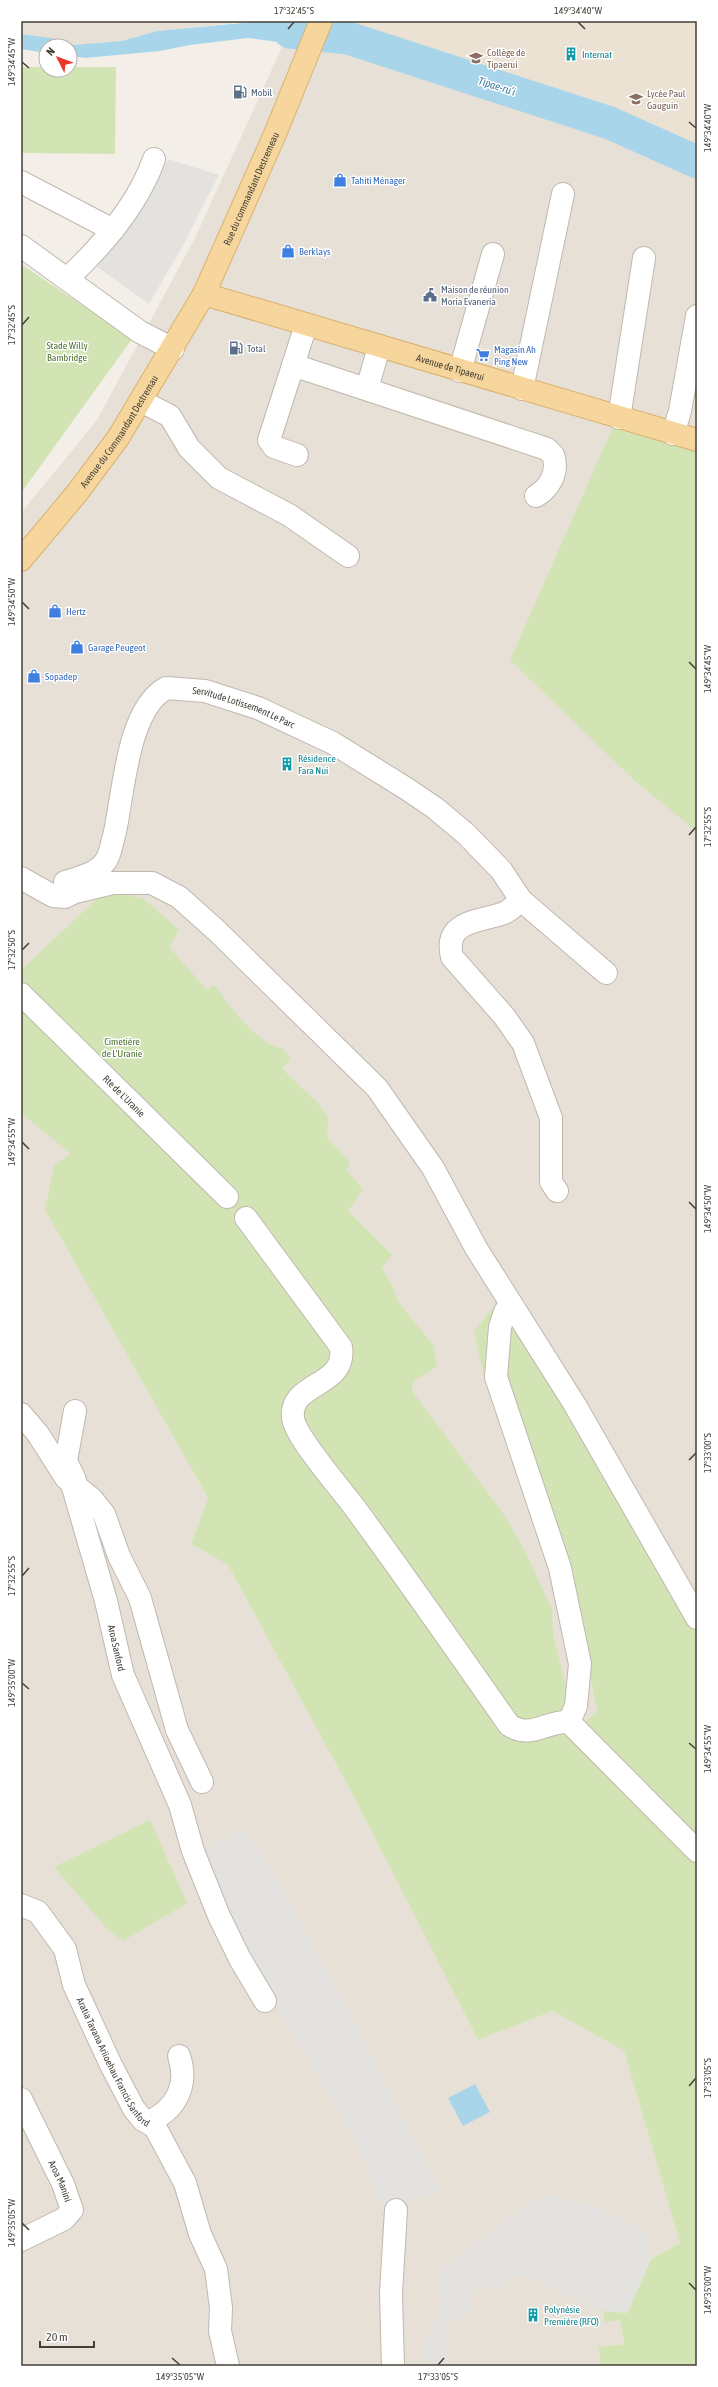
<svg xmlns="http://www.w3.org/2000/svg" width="718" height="2387" viewBox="0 0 718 2387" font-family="'Asap Condensed',sans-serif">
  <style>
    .residential { fill: #e6e0d7 }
    .education { fill: #ebe2d3 }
    .green { fill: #d2e4b4 }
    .parking { fill: #e4e2df }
    .water { fill: #a9d5eb }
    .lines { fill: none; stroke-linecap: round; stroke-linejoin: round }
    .river { stroke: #a9d5eb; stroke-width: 33 }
    .minor-casing { stroke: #c0b8ae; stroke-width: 24 }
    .major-casing { stroke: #dab16e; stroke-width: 24 }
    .minor { stroke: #fff; stroke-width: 22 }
    .major { stroke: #f6d69d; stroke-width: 22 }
    .ticks { fill: none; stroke: #453f37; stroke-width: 1.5 }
    .labels { text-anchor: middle; stroke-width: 3; stroke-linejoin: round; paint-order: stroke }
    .education-label { font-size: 10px; fill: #785e54; stroke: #fff; text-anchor: start }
    .culture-label { font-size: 10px; fill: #0d838f; stroke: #fff; text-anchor: start }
    .service-label { font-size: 10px; fill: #4e5e75; stroke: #fff; text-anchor: start }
    .shop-label { font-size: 10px; fill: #366cbe; stroke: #fff; text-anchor: start }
    .street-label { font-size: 10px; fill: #453f37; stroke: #fff }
    .park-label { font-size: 10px; fill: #4e732f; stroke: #fff }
    .water-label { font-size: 11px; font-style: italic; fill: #377da1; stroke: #fff }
    .neatline { fill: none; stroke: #453f37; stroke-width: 1.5 }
    .ticks-label { font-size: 10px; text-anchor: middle; fill: #453f37 }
  </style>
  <rect width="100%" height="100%" fill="#f3efe8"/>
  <path class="residential" d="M21 21H253L157 31 122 41 73 45 51 38 21 34Z
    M263 21H697V442L636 782 697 832V1618L535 1492 571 1580 597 1711 577 1730 45 1210 208 1498 191 1544 228 1565 355 1799 478 2040 553 2011 624 2051 680 2243 651 2259 627 2313 620 2320 624 2344 598 2347 601 2366H21V513L97 420 195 238 293 23Z"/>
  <path class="education" d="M309 21H697V151L620 116 529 83 306 29Z"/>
  <path class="green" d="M21 67H46V70H70V67H116L115 154 21 153Z
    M21 264 132 339 21 493Z
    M617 418 697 442V832L636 782 510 660Z
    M118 892 144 899 179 930 169 947 207 990 214 985C228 1003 258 1046 282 1048L291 1059 282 1069 318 1103 328 1118 327 1138 350 1161 347 1171 363 1189 348 1211 392 1255 382 1268 393 1287 399 1303 433 1345 437 1367 413 1381 412 1391 505 1516 527 1555 552 1609 553 1634 577 1730 597 1711 571 1580 484 1375 474 1332 505 1292 697 1618V2366H601L598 2347 624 2344 620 2320 605 2322 603 2311 627 2313 651 2259 680 2243 624 2051 553 2011 478 2040 355 1799 228 1565 191 1544 208 1498 45 1210 54 1166 71 1154 21 1113V970L102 894Z
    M150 1820 187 1903 123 1941 107 1929 54 1867Z"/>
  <path class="parking" d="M168 159 219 175 181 249 149 304 93 264 152 191Z
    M245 1828 274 1874 344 2003 441 2191 422 2200 418 2194 396 2210 383 2211 358 2145 297 2040 266 1994 198 1855Z
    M546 2194 600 2206 602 2212 639 2228 647 2235 650 2241 651 2259 627 2313 603 2311 519 2273 497 2291 484 2286 468 2296 470 2310 447 2326 449 2366H426L424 2346 443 2301 440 2270 533 2200Z"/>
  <path class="water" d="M263 21 294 23 285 43 248 38 190 45 160 51 85 58 70 56V46H46V53L21 49V34L51 38 73 45 122 41 157 31Z
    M475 2084 490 2112 463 2126 448 2098Z"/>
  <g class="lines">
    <path class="river" d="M290 32 348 38 610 123 697 162"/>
    <g class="minor-casing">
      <g id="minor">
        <path d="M21 182 113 230"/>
        <path d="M21 246 140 332 173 349"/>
        <path d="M68 278C103 245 138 205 154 159"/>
        <path d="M293 365 547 449 553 455C559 471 550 488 536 496"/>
        <path d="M460 371 493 254"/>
        <path d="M367 389 379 347"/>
        <path d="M522 389 563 194"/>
        <path d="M141 401 170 416 189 448 219 478 289 515 348 556"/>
        <path d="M619 418 644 258"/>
        <path d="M673 434 680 411 697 316"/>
        <path d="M297 455 274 447 269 440 306 325"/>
        <path d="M21 878 53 896 65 897 75 892 113 883H152L179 897 217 931 377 1088 433 1168 476 1248 575 1405 697 1618"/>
        <path id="s1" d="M65 882C79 878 96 874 105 862 111 854 111 845 114 836 124 795 126 711 166 688L205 691 258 708 333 743 407 789 435 808 466 834 501 870 521 900 606 973"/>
        <path d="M521 900C516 904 510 911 504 913 480 922 443 920 452 957L504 1016 523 1043 551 1118V1182L557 1191"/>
        <path id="s2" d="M21 994 227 1197"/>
        <path d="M246 1218 341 1347C347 1388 289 1381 293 1418 295 1437 342 1490 355 1508 407 1579 458 1652 509 1725 533 1740 546 1720 569 1722L697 1851"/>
        <path d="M510 1305 505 1312 500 1327 496 1377 560 1568 580 1664 576 1706 569 1722"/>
        <path d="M75 1411 66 1461 75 1480"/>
        <path d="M21 1414 38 1434 66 1478 92 1499 104 1514 119 1556 140 1598 177 1730 202 1782"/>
        <path id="s3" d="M72 1484 106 1601 123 1675 180 1805 193 1851 219 1916 240 1959 265 2001"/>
        <path id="s4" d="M21 1905 38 1912 65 1949 74 1985 111 2065 134 2109 143 2120 155 2127 185 2183 200 2234 216 2269 221 2308 220 2331 228 2366"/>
        <path id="s5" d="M21 2099 63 2184 72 2210 64 2219 21 2240"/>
        <path d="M148 2122C176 2110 189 2085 179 2056"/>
        <path d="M393 2366 391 2293 396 2210"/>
      </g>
    </g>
    <g class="major-casing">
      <g id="major">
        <path id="s6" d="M204 294 697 440"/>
        <path id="s7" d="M21 560 77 493 118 438 204 294 275 134 321 21"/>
      </g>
    </g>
    <use href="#minor" class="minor"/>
    <use href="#major" class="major"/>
  </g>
  <path class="ticks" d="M578 22 585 29M288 29 294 22M22 62 29 68M689 122 696 128M22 325 29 317M22 602 29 609M689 662 696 669M689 835 696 827M22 950 29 943M22 1142 29 1149M689 1202 696 1209M689 1460 696 1453M22 1576 29 1568M22 1683 29 1689M689 1743 696 1749M689 2086 696 2078M22 2223 29 2230M689 2283 696 2290M172 2358 180 2365M438 2365 444 2358"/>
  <defs>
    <g id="building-bare" transform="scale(1.08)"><path d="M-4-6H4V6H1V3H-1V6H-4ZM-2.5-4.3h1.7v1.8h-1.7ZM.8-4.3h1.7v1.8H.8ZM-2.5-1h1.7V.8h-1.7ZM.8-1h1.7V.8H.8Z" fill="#0f9aa8" stroke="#fff" stroke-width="2.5" paint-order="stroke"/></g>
    <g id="school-bare" transform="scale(1.08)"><path d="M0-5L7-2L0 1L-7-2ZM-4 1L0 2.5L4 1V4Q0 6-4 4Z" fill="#8d6e63" stroke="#fff" stroke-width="2.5" paint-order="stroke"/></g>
    <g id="fuel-bare" transform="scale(1.08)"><path d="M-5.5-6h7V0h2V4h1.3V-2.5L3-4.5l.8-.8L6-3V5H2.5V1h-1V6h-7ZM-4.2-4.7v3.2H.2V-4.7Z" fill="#5c6f8a" stroke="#fff" stroke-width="2.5" paint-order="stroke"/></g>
    <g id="shop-bare" transform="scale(1.08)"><path d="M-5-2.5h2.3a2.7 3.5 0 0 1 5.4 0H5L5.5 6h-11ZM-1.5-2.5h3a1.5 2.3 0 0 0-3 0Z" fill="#3f7fe0" stroke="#fff" stroke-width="2.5" paint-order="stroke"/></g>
    <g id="civic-bare" transform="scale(1.08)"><path d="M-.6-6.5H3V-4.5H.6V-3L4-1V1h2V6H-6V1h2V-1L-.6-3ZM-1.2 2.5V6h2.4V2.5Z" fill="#5c6f8a" stroke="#fff" stroke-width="2.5" paint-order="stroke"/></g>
    <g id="supermarket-bare" transform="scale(1.08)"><path d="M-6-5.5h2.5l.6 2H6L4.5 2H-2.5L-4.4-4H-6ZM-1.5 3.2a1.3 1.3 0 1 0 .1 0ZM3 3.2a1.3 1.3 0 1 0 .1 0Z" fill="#3f7fe0" stroke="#fff" stroke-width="2.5" paint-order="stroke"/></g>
  </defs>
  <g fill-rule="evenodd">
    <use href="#building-bare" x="571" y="54"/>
    <use href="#school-bare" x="476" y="58"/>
    <use href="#fuel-bare" x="240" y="92"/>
    <use href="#school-bare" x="636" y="99"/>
    <use href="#shop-bare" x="340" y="180"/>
    <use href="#shop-bare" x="288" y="251"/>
    <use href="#civic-bare" x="430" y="295"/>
    <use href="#fuel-bare" x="236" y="348"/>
    <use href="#supermarket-bare" x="483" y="355"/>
    <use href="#shop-bare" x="55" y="611"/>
    <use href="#shop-bare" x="77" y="647"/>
    <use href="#shop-bare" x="34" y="676"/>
    <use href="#building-bare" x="287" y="764"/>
    <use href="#building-bare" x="533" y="2315"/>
  </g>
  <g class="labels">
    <g class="education-label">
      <text x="487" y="56">Collège de<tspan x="487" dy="12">Tipaerui</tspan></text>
      <text x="647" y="97">Lycée Paul<tspan x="647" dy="12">Gauguin</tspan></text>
    </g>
    <g class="culture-label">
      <text x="582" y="58">Internat</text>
      <text x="298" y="762">Résidence<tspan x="298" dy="12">Fara Nui</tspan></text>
      <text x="544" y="2313">Polynésie<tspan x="544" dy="12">Première (RFO)</tspan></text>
    </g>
    <g class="service-label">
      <text x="251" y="96">Mobil</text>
      <text x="441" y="293">Maison de réunion<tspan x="441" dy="12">Moria Evaneria</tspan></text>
      <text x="247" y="352">Total</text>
    </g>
    <g class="shop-label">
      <text x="351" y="184">Tahiti Ménager</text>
      <text x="299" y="255">Berklays</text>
      <text x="494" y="353">Magasin Ah<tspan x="494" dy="12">Ping New</tspan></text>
      <text x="66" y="615">Hertz</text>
      <text x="88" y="651">Garage Peugeot</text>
      <text x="45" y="680">Sopadep</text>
    </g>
    <g class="street-label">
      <text dy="4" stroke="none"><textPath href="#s7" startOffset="439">Rue du commandant Destremeau</textPath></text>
      <text dy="4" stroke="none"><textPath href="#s6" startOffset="257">Avenue de Tipaerui</textPath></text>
      <text dy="4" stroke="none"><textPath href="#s7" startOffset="162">Avenue du Commandant Destremau</textPath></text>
      <text dy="4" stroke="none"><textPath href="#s1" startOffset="315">Servitude Lotissement Le Parc</textPath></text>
      <text dy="4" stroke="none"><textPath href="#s2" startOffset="145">Rte de L'Uranie</textPath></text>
      <text dy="4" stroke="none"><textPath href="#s3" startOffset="170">Aroa Sanford</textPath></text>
      <text dy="4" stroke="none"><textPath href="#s4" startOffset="188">Aratia Tavana Ariioehau Francis Sanford</textPath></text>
      <text dy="4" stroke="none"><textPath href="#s5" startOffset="91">Aroa Manini</textPath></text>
    </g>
    <g class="park-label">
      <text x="67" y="349">Stade Willy<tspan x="67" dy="12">Bambridge</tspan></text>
      <text x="122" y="1045">Cimetière<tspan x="122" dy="12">de L'Uranie</tspan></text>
    </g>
    <g class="water-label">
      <text transform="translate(497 86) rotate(18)" y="4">Tipae-ru’i</text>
    </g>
  </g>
  <rect width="718" height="2387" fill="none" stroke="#ffffff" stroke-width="44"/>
  <g transform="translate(58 58) rotate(312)"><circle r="19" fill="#ffffff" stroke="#b5b2af"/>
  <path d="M0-3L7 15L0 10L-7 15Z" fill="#e93629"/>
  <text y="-6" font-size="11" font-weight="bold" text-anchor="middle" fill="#453f37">N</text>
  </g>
  <path d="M40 2341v6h54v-6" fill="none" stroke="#453f37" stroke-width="2"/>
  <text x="46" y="2341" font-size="12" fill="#453f37" stroke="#ffffff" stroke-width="3" paint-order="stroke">20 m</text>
  <rect x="22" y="22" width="674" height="2343" class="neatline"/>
  <g class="ticks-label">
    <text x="294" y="14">17°32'45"S</text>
    <text x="578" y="14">149°34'40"W</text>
    <text transform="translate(11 62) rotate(-90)" y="4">149°34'45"W</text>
    <text transform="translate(707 128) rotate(-90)" y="4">149°34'40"W</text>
    <text transform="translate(11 325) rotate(-90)" y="4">17°32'45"S</text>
    <text transform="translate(11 602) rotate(-90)" y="4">149°34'50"W</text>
    <text transform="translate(707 669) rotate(-90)" y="4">149°34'45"W</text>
    <text transform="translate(707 827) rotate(-90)" y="4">17°32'55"S</text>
    <text transform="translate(11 950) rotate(-90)" y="4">17°32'50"S</text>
    <text transform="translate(11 1142) rotate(-90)" y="4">149°34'55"W</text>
    <text transform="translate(707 1209) rotate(-90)" y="4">149°34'50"W</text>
    <text transform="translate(707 1453) rotate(-90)" y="4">17°33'00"S</text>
    <text transform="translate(11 1576) rotate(-90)" y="4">17°32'55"S</text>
    <text transform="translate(11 1683) rotate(-90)" y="4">149°35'00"W</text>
    <text transform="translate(707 1749) rotate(-90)" y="4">149°34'55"W</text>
    <text transform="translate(707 2078) rotate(-90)" y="4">17°33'05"S</text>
    <text transform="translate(11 2223) rotate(-90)" y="4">149°35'05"W</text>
    <text transform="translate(707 2290) rotate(-90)" y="4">149°35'00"W</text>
    <text x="180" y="2380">149°35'05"W</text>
    <text x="438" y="2380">17°33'05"S</text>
  </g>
</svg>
